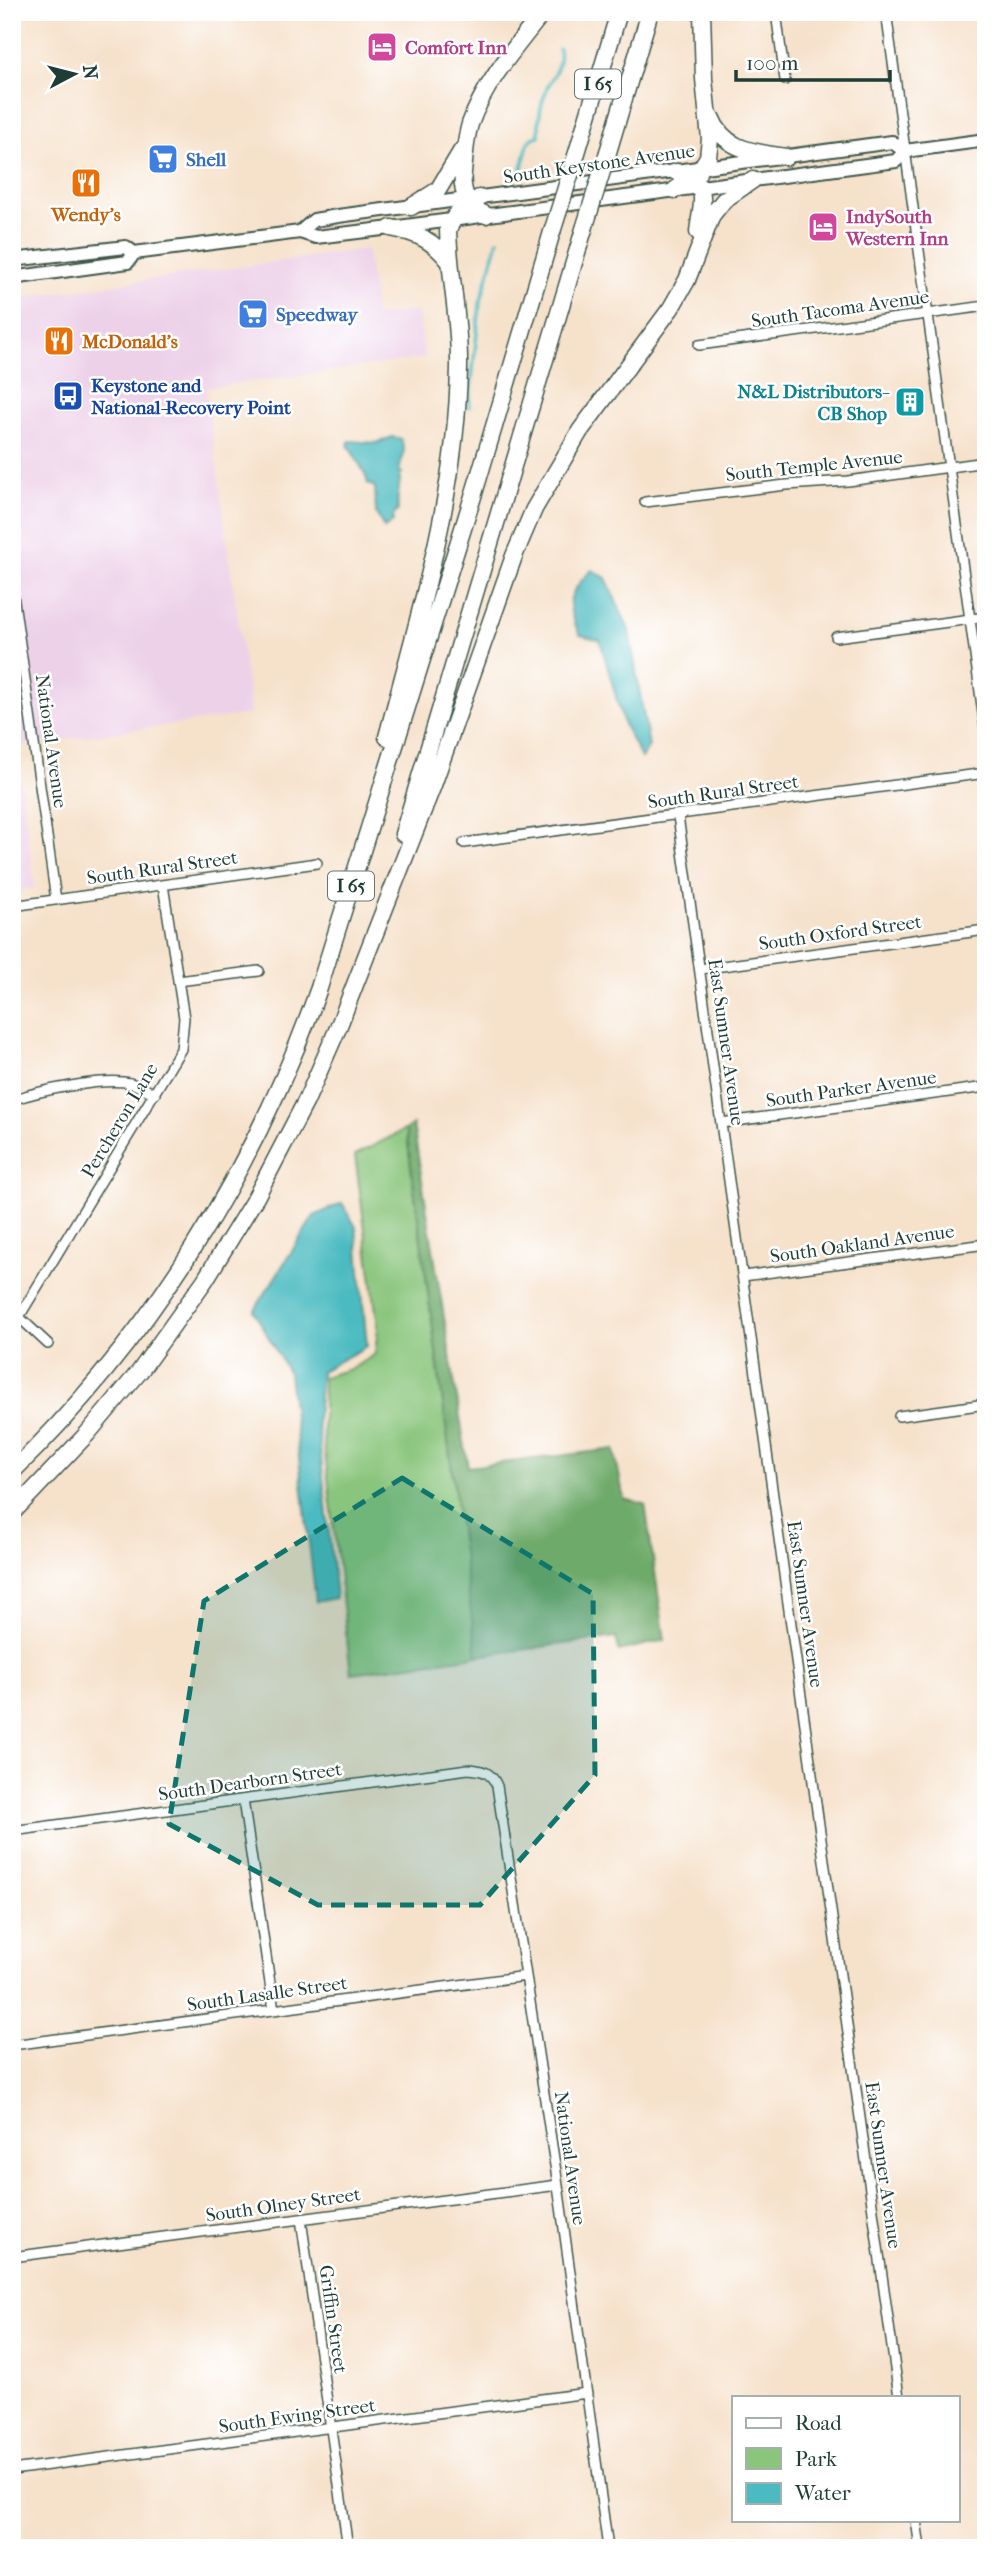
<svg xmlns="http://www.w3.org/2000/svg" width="998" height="2560" viewBox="0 0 998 2560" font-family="'IM FELL French Canon',serif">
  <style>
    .built { fill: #edd1e9 }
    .green { fill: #89c57b; stroke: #548158; stroke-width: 2 }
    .forest { fill: #6eaa6b; stroke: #467450; stroke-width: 2 }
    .water { fill: #4cbbc1; stroke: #367c7a; stroke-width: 2 }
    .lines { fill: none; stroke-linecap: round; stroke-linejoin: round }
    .stream { stroke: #4cbbc1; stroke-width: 3.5 }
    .street-casing { stroke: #3f564a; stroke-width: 12 }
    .secondary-casing { stroke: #3f564a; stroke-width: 16 }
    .highway-casing { stroke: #3f564a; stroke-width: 19 }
    .street { stroke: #fff; stroke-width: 9 }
    .secondary { stroke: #fff; stroke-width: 12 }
    .highway { stroke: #fff; stroke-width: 16 }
    .highway-bridge-casing { stroke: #3f564a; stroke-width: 19; stroke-linecap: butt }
    .highway-bridge { stroke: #fff; stroke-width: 16 }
    .marked { fill: #0f766e; fill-opacity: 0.2; stroke: #0f766e; stroke-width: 5; stroke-dasharray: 14 9; stroke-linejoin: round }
    .labels { text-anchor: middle; stroke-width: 5; stroke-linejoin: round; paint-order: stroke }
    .shield { fill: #fff; stroke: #627771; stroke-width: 2 }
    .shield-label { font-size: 18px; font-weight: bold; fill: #1f3d34 }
    .hotel-label { font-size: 19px; font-weight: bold; fill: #b23c85; stroke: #fff; text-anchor: start }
    .shop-label { font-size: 19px; font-weight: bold; fill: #366cbe; stroke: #fff; text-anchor: start }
    .street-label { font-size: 19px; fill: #1f3d34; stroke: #fff }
    .food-label { font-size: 19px; font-weight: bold; fill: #c56008; stroke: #fff }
    .transit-label { font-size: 19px; font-weight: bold; fill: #164399; stroke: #fff; text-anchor: start }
    .culture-label { font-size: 19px; font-weight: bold; fill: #0d838f; stroke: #fff; text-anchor: end }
  </style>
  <rect width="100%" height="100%" fill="#fff"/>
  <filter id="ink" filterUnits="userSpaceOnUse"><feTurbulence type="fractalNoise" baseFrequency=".0143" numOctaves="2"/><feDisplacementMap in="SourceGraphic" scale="14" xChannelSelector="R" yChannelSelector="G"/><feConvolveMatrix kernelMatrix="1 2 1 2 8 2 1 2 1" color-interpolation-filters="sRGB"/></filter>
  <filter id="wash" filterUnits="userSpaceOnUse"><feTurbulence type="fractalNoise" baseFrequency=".00686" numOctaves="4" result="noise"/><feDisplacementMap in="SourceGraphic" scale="28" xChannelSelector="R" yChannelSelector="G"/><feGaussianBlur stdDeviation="1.57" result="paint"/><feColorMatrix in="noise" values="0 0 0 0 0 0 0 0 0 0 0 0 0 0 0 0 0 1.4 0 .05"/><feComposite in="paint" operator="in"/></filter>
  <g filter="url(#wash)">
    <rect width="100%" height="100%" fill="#f6e1ca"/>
    <path class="built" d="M367 249 376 316 418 311 425 358 206 388 251 714 16 746 35 888 12 891V299Z"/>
    <path class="green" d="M406 1129 477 1656 351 1673 323 1437V1377L353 1368 375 1354 378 1327 355 1155Z"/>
    <path class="forest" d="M413 1124 468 1467 614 1449 624 1499 645 1504 665 1640 619 1651 616 1637 477 1656 406 1129Z"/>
    <path class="water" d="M392 437 401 439 404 450 399 471 402 473 400 475C400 488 396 497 398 510L393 516V522L384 528 376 513 375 487 368 484C366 470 353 456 348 444L350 441 377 443Z
      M592 570 606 578 629 630 649 746 641 758 624 725 600 640 580 635C565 604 566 594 592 570Z
      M342 1203 356 1227 367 1346 321 1371 317 1421 336 1598 316 1602 289 1374 254 1311 314 1216Z"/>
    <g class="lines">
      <path class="stream" d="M521 169C528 157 523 138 539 136 538 120 540 106 546 91 552 76 562 66 559 49
        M469 407 480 304 498 240"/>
    </g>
  </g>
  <g filter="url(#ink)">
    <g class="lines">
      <g class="street-casing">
        <path id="street" d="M776 12 785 80
          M886 12 986 735
          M699 345 986 306
          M645 502 786 485 848 481 986 462
          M12 587 56 900
          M836 637 986 617
          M678 816 899 2397
          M464 843 986 773
          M12 906 317 863
          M700 969 986 930
          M178 981 259 971
          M12 1100C38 1091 104 1077 130 1083 139 1085 147 1090 155 1094
          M721 1123 986 1087
          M743 1276 986 1244
          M48 1344 19 1317 181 1049 184 1018 163 885
          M899 1416 986 1404
          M243 1800 274 2010
          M12 1831 468 1769C483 1770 491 1772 497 1786L558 2185 608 2548
          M12 2045 526 1976
          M301 2219 348 2548
          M12 2257 558 2185
          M12 2470 587 2393
          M916 2520 920 2548"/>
      </g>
      <g class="secondary-casing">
        <path id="secondary" d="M300 232 314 220 338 216 892 142 905 151
          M12 260 126 247 134 253 300 232 316 237 391 228 896 161 905 151 986 140
          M12 278 128 262 134 253"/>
      </g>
      <g class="highway-casing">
        <path id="highway" d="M711 117C724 151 754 152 786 157
          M608 152 650 12
          M576 156 619 12
          M676 172C713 185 701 202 698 232
          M675 190 696 176 708 157 710 139 704 79 702 12
          M411 207 438 190 462 150
          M486 215C467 208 461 191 463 172 465 156 465 140 470 124 485 82 516 47 543 12
          M391 228C416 232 434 241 450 262
          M387 737C419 615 457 494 459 367 460 320 449 275 448 229L457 213 479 198
          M403 834 584 229
          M12 1472C150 1338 255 1169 319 988L475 490 552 232
          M12 1513 87 1434 140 1371 205 1280 256 1197 306 1101 338 1028 433 785 514 556 534 509 580 431 671 308 687 280 712 215 724 200 753 180"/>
      </g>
      <use href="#street" class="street"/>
      <use href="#secondary" class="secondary"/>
      <use href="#highway" class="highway"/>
      <g class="highway-bridge-casing">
        <path id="highway-bridge" d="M584 229 608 152
          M552 232 576 156"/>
      </g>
      <use href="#highway-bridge" class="highway-bridge"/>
    </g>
  </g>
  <path class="marked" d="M402 1478 593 1594 595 1775 480 1905H318L169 1824 204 1601Z"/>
  <defs>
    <g id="hotel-square" transform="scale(1.575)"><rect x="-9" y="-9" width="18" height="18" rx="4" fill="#d1479c" stroke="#fff"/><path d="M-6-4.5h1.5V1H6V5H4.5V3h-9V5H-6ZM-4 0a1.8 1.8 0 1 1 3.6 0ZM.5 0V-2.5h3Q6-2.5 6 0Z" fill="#fff"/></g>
    <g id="supermarket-square" transform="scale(1.575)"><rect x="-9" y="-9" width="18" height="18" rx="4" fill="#3f7fe0" stroke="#fff"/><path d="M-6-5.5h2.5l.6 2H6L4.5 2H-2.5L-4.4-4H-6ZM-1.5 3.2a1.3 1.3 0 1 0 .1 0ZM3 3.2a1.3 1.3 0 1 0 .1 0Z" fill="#fff"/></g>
    <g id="restaurant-square" transform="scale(1.575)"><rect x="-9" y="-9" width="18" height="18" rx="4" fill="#e8710a" stroke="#fff"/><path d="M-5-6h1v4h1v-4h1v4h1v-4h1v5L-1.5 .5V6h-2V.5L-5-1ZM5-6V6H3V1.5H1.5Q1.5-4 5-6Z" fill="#fff"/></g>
    <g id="bus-square" transform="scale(1.575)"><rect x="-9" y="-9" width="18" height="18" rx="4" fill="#1a4fb4" stroke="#fff"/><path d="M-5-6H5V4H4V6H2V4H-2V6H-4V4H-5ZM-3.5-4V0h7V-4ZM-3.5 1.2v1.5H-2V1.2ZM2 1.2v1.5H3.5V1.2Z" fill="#fff"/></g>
    <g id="building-square" transform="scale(1.575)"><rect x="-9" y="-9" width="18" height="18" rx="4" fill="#0f9aa8" stroke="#fff"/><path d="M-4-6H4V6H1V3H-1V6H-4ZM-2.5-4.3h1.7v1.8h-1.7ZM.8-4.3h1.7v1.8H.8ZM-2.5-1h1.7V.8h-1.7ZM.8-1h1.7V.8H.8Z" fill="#fff"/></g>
  </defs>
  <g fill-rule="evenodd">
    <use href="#hotel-square" x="382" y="47"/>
    <use href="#supermarket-square" x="163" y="159"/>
    <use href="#restaurant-square" x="86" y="183"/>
    <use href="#hotel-square" x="823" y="227"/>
    <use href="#supermarket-square" x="253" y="314"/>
    <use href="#restaurant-square" x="59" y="341"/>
    <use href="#bus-square" x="68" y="396"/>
    <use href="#building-square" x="910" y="402"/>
  </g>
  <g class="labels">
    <g class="shield">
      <rect x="575" y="69.5" width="46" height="29" rx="5"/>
      <rect x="328" y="871.5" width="46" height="29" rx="5"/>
    </g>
    <g class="shield-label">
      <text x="598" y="90">I 65</text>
      <text x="351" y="892">I 65</text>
    </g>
    <g class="hotel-label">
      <text x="405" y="54">Comfort Inn</text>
      <text x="846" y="223">IndySouth<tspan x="846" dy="22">Western Inn</tspan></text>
    </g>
    <g class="shop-label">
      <text x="186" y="166">Shell</text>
      <text x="276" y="321">Speedway</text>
    </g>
    <g class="street-label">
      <text transform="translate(599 163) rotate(-8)" y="7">South Keystone Avenue</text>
      <text transform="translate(840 308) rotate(-8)" y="7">South Tacoma Avenue</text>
      <text transform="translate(814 465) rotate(-6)" y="7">South Temple Avenue</text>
      <text transform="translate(52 741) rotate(82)" y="7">National Avenue</text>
      <text transform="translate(723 791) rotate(-8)" y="7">South Rural Street</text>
      <text transform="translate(162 867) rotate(-8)" y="7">South Rural Street</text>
      <text transform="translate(840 932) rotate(-8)" y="7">South Oxford Street</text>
      <text transform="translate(727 1042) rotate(82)" y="7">East Sumner Avenue</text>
      <text transform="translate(851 1088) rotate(-8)" y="7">South Parker Avenue</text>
      <text transform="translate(119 1120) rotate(-59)" y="7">Percheron Lane</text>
      <text transform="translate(862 1243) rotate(-8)" y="7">South Oakland Avenue</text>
      <text transform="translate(806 1604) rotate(82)" y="7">East Sumner Avenue</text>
      <text transform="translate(250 1781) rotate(-8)" y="7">South Dearborn Street</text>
      <text transform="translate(267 1993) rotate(-8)" y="7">South Lasalle Street</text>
      <text transform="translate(571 2158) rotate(82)" y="7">National Avenue</text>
      <text transform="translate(884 2165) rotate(82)" y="7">East Sumner Avenue</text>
      <text transform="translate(283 2204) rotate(-8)" y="7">South Olney Street</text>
      <text transform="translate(334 2319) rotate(82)" y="7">Griffin Street</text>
      <text transform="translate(297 2415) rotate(-8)" y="7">South Ewing Street</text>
    </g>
    <g class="food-label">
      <text x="86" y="221">Wendy's</text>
      <text x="82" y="348" text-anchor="start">McDonald's</text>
    </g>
    <g class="transit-label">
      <text x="91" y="392">Keystone and<tspan x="91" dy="22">National-Recovery Point</tspan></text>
    </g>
    <g class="culture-label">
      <text x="887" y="398">N&amp;L Distributors-<tspan x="887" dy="22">CB Shop</tspan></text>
    </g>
  </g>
  <rect width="998" height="2560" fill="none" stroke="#fff" stroke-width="42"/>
  <rect x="732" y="2396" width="228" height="126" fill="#ffffff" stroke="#a5b1ae" stroke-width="2"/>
  <rect x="746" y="2418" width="35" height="10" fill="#ffffff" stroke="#a5b1ae" stroke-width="2"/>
  <text x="795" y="2430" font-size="21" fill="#1f3d34">Road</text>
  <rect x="746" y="2448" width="35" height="21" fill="#89c57b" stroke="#a5b1ae" stroke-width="2"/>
  <text x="795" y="2466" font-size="21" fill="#1f3d34">Park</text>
  <rect x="746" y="2483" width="35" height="21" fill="#4cbbc1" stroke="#a5b1ae" stroke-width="2"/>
  <text x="795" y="2500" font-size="21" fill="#1f3d34">Water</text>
  <g transform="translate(74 74) rotate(83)" stroke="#ffffff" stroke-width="5" paint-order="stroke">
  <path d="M0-5L12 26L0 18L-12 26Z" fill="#1f3d34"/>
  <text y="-10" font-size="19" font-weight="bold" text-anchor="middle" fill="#1f3d34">N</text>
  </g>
  <path d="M736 70v10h154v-10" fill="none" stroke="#1f3d34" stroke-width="3.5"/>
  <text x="746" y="70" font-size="21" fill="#1f3d34" stroke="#ffffff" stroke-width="5" paint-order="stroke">100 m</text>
</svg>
